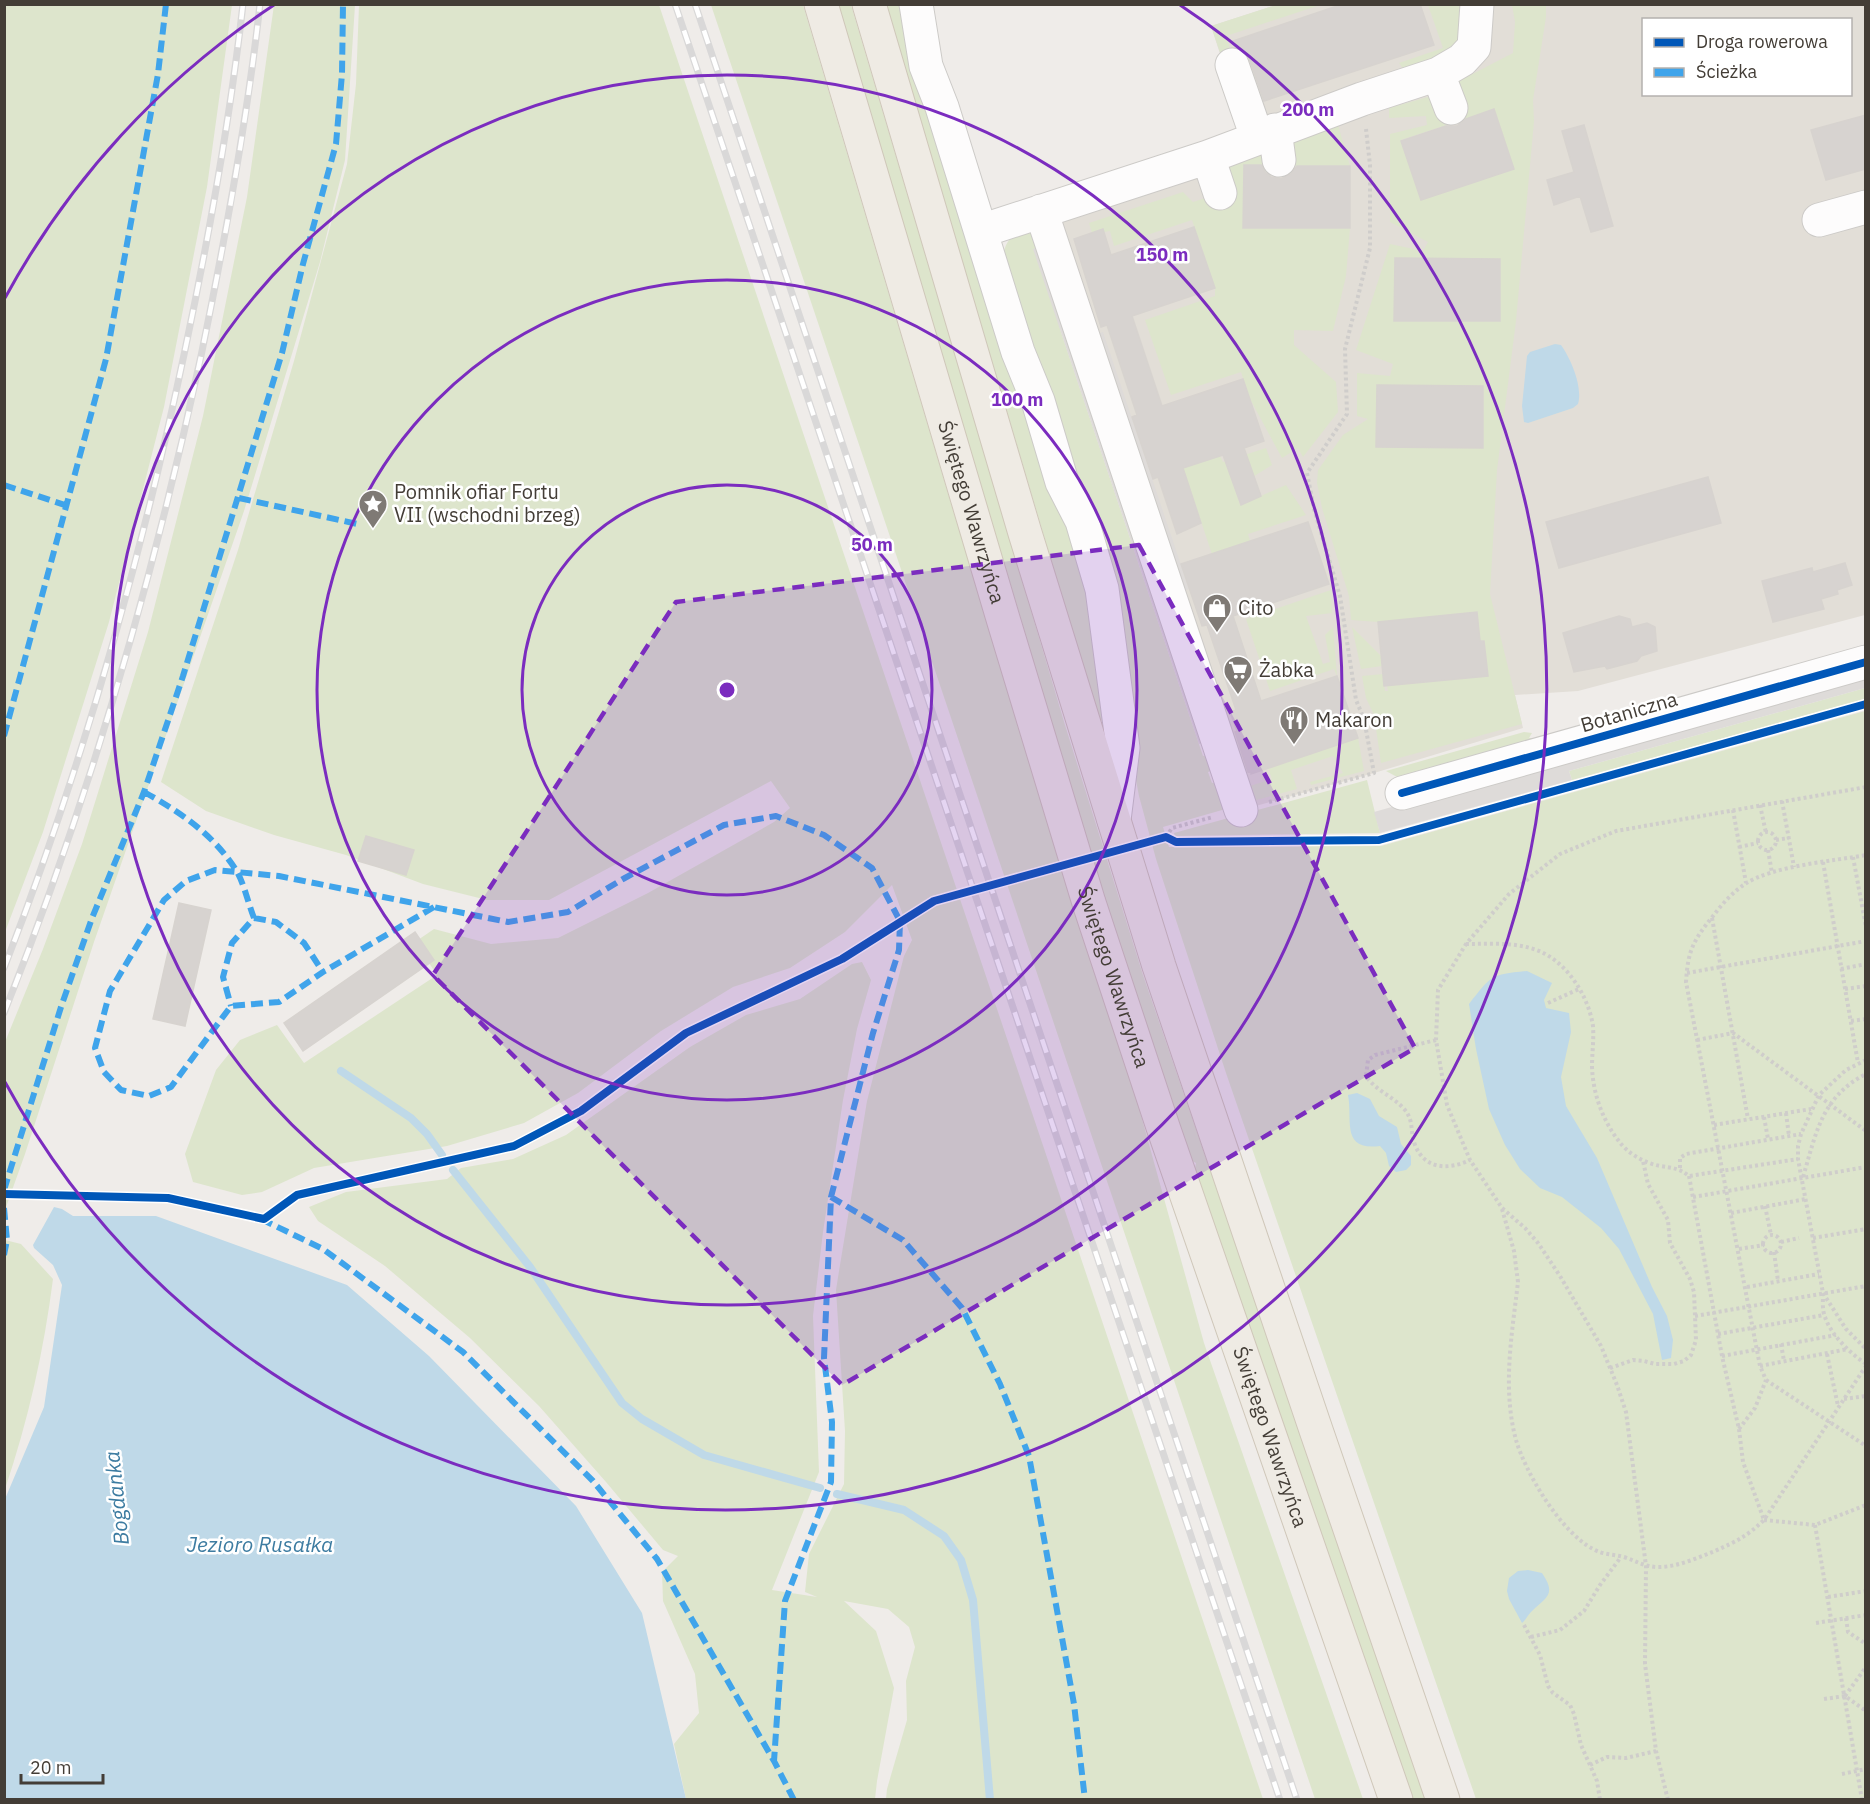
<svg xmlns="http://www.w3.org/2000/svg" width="1870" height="1804" viewBox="0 0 1870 1804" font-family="'IBM Plex Sans',sans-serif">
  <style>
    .residential { fill: #e2ded7; fill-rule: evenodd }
    .green { fill: #dde5cc; fill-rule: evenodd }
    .parking { fill: #dedbd9 }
    .water { fill: #bfd9e8 }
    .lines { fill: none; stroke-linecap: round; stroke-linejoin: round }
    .stream { stroke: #bfd9e8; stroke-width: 8 }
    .building { fill: #d7d3d0; stroke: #d7d3cf; stroke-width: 1.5 }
    .minor-casing { stroke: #cccac7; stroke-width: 35 }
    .major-casing { stroke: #cfc7b9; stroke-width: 35 }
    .path { stroke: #cfcdcb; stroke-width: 4; stroke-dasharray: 3 3; stroke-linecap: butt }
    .minor { stroke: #fdfcfc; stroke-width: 33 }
    .major { stroke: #efebe4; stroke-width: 33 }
    .rail-casing { stroke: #d9d8d8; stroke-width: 7 }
    .rail { stroke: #fff; stroke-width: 4.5; stroke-dasharray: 14; stroke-linecap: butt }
    .quiet { stroke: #3fa4eb; stroke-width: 6; stroke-dasharray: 12 6; stroke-linecap: butt }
    .cycleway-casing { stroke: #fff; stroke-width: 11 }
    .cycleway { stroke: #0057b8; stroke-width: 8 }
    .marked { fill: #7b2cbf; fill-opacity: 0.2; stroke: #7b2cbf; stroke-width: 4.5; stroke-dasharray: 12 8; stroke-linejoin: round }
    .ring { fill: none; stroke: #7b2cbf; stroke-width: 3 }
    .labels { text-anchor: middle; stroke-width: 5; stroke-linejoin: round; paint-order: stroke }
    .poi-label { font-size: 20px; fill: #433d36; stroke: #fff; text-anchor: start }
    .street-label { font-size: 20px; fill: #433d36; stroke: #fff }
    .water-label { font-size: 21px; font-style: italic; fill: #3d7ca1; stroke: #fff }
    .centre { fill: #7b2cbf; stroke: #fff; stroke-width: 3 }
    .ring-label { font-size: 18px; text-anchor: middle; font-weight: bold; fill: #7b2cbf; stroke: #fff; stroke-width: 5; stroke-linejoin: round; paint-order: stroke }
  </style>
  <rect width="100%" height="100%" fill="#efece9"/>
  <path class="residential" d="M1276 5H1865V615L1578 691 1515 695 1523 728 1374 773 1241 810 1041 211 1248 140 1211 26ZM1644 20H1850V94H1644Z"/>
  <path class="green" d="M4 5H232L207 187 164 407 109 622 43 832 5 932Z
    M274 5H355L345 160 320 262 244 511 94 942 25 1154 5 1210V1042L43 949 82 844 148 632 203 416 247 197Z
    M359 5H659L1263 1799H886L887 1789 907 1720 906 1681 915 1647 909 1627 888 1609 844 1601 876 1631 894 1688 877 1781 875 1799H686L674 1744 699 1713 695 1674 663 1601 662 1572 678 1556 663 1550 606 1482 539 1406 470 1338 385 1266 318 1221 309 1207 346 1192 447 1179 461 1168 513 1159 566 1135 690 1047 746 1015 800 999 852 964 862 962 871 980 857 1029 843 1100 823 1232 813 1316 819 1472 772 1590 817 1597 805 1592 809 1554 844 1484 845 1431 836 1290 839 1271 867 1101 904 956 912 940 892 885 845 932 790 968 733 987 661 1031 578 1093 524 1123 447 1146 314 1168 262 1192 242 1195 193 1182 185 1154 216 1070 240 1040 277 1025 304 1063 437 975 415 942 434 929 491 944 558 938 648 893 774 822 790 808 771 781 549 900H487L423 884 346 855 274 835 206 811 161 782 238 550 294 361 347 164 356 84Z
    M711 5H803L952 507 1067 886 1134 1090 1204 1343 1363 1799H1315Z
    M838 5H851L1065 725 1143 975 1426 1799H1413L1195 1168 1196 1163 1192 1161C1133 992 1081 821 1028 650L1030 649 1029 646Z
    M886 5H899L1005 360 1081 556 1104 720 1099 721Z
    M1276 5H1320L1226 36 1235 65 1225 67 1211 26Z
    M1428 5H1467L1462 41 1407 74 1399 63 1443 48Z
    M1512 5H1546V17L1533 100 1534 121 1516 321 1497 470 1490 594 1522 724 1381 763 1374 715 1366 698 1362 676 1383 674 1385 691H1388L1387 685 1488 675 1484 641H1480L1477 612 1378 622 1351 620 1349 596 1322 508 1317 483 1318 470 1343 435 1368 419 1357 416V373L1390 376 1393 364 1356 350 1390 244 1423 251 1428 242 1390 222V134L1427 125 1426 116 1389 118V108L1428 97 1439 112 1463 104 1459 81 1513 53 1515 22ZM1493 110 1421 200 1401 140ZM1395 259H1500V321H1394ZM1377 385 1483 386V448L1377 447Z
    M1336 118 1350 166H1244V228H1350L1346 276 1333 331 1294 330V345L1336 382 1338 412 1303 457 1298 448 1282 458 1250 399 1241 372 1171 395 1145 320 1215 296V288L1192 220 1114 246 1110 231 1104 232 1102 229 1092 233 1089 223 1183 192 1193 202 1233 189 1224 162 1293 131Z
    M1025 228 1034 234 1061 332 1203 756 1211 754 1216 769 1208 772 1212 783 1220 781 1229 808 1163 827 1169 847 1381 846 1865 711V1799H1476L1226 1073 1156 859 1139 796 1129 743 1044 397 1002 259C1005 243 1010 235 1025 228Z
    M1266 448 1272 465 1235 488 1240 505 1286 485 1306 515 1248 534 1250 541 1212 554 1183 468 1220 456 1223 462Z
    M1331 590 1332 613 1306 616 1323 664 1330 662 1325 635 1333 627 1337 676 1334 669 1270 691 1246 619Z
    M1352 627 1381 656 1382 666 1361 669Z
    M1865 688V699L1572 780 1569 771Z
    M1524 732 1532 733 1529 738H1534L1527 744 1399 778 1386 771Z
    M1358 738 1364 771 1311 785 1310 782 1343 773 1333 756 1291 770 1297 789 1249 802 1244 788 1272 779 1268 768Z
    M1367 780 1380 833 1175 836 1174 833Z
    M5 1240 21 1244 53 1279C44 1350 28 1421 5 1489Z"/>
  <path class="parking" d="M1041 246 1207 741 1199 744 1033 249Z
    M1103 332 1189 589 1179 593 1092 335Z
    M1865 674V688L1569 771 1572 780 1380 833 1374 812Z"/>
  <path class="water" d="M1555 344 1561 345C1571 359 1583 387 1578 404L1573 408 1528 423 1524 422 1522 406 1527 356 1530 352Z
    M1527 971 1552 983 1544 1000 1546 1008 1569 1013 1571 1032 1561 1077 1566 1106 1597 1158 1652 1287 1667 1316 1673 1340 1671 1358 1662 1360 1653 1314 1619 1249 1601 1228 1562 1197 1540 1188 1520 1169 1505 1145 1489 1109 1476 1049 1469 1004C1492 975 1490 975 1527 971Z
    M1357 1093 1370 1099 1379 1116 1397 1127 1401 1144 1411 1156V1165L1406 1170 1396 1172 1389 1166 1386 1153 1380 1146C1340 1151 1353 1120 1348 1095Z
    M54 1207 62 1209 73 1216H156L347 1285 429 1356 576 1506 642 1613 686 1799H5V1499L44 1407 62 1285 53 1265 34 1248 33 1245Z
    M1528 1570 1542 1573C1557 1595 1546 1597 1531 1612 1527 1616 1526 1620 1522 1623L1509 1599 1507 1591 1509 1578 1518 1571Z"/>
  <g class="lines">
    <path class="stream" d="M341 1071 411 1118 427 1134 442 1155
      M453 1170 530 1267 622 1403 642 1419 704 1455 820 1488
      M837 1494 904 1510 944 1536 961 1560 973 1600 990 1800"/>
  </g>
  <path class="building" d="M1343 4H1420L1434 45 1264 101 1249 58 1244 50 1235 47 1233 41Z
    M1494 109 1514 169 1421 200 1401 141 1446 126H1457L1466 119Z
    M1866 115V169L1826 180 1811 130Z
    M1584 125 1613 226 1591 232 1580 196 1554 205 1547 180 1574 172 1562 131Z
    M1244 165H1262L1265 172 1271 177 1281 179 1291 174 1297 166H1350V228H1243Z
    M1194 227 1215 288 1132 316 1162 406 1243 379 1264 441 1244 448 1261 496 1241 505 1223 455 1183 468 1201 523 1177 534 1158 477 1153 479 1132 417 1137 415 1107 325 1101 327 1074 239 1103 229 1111 255Z
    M1395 258 1500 259V321H1394Z
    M1377 385 1483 386V448L1376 447Z
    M1708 477 1721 523 1559 568 1546 522Z
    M1308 522 1329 584 1233 616 1261 701 1337 676 1358 738 1251 774V771L1248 772 1235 732 1237 731 1230 712 1236 710 1207 625 1202 626 1181 564Z
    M1845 563 1852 585 1837 590 1838 594 1821 599 1824 609 1773 622 1762 581 1812 568 1813 572Z
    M1477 612 1480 641H1484L1488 676 1384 686 1378 622Z
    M1619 616 1630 619 1632 627 1647 623 1655 627 1657 651 1641 656 1637 661 1607 669 1605 666 1574 672 1563 633Z
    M366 836 414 850 406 875 358 861Z
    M179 903 211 910 185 1026 153 1019Z
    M415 932 434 960 303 1051 284 1023Z"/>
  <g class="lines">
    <g class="minor-casing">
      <path id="minor" d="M916 4 926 66 942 107 1018 352 1038 401 1062 482 1082 521 1102 589 1123 748 1114 820
        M1232 65 1257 137
        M1438 74 1451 108
        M1275 130 1279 160
        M1208 157 1220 193
        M1041 211 1241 810
        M1819 220 1866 207
        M981 231 1208 157 1362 99 1438 74 1462 60 1474 47 1477 4
        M1402 793 1866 662"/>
    </g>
    <g class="major-casing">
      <g id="major">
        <path id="s1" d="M821 4 1004 622 1089 903 1163 1127 1396 1800"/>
        <path d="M869 4 1025 533 1159 966 1316 1430 1443 1800"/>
      </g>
    </g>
    <path class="path" d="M1782 801 1794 867
      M1269 802 1374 773 1364 719 1356 700 1340 596 1314 509 1307 473 1347 414 1345 349 1370 248V165L1366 129
      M1760 805 1766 833
      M1733 810 1746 883
      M1758 841a9 9 0 1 1 18 0a9 9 0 1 1-18 0Z
      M1166 837 1172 828 1213 817
      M1776 840 1789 838
      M1739 847 1758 843
      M1768 850 1772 873
      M1853 857 1866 927
      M1823 862 1858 1063
      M1712 918 1748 1119
      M1466 944C1487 944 1509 942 1530 948 1563 956 1588 993 1593 1026 1594 1040 1592 1053 1592 1067 1593 1093 1602 1119 1618 1140 1627 1153 1644 1163 1660 1166 1672 1168 1679 1168 1689 1176L1798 1159
      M1841 969 1866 964
      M1687 973 1866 941
      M1845 989 1866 986
      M1548 1003 1579 989
      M1851 1021 1866 1019
      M1436 1040 1375 1055 1368 1060 1366 1076C1376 1091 1393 1096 1405 1110 1414 1121 1410 1132 1415 1145 1425 1170 1449 1170 1470 1160
      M1697 1040 1733 1033 1866 1131
      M1866 1060 1846 1070 1819 1095 1801 1134 1798 1146V1159L1823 1293C1823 1300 1822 1310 1825 1317 1831 1335 1850 1353 1866 1364
      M1786 1113 1789 1136
      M1764 1117 1768 1139
      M1714 1125 1811 1109
      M1680 1168V1158L1686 1154 1801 1134
      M1689 1176 1722 1356 1739 1429 1743 1462 1764 1520
      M1803 1177C1816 1134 1821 1097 1866 1074
      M1693 1197 1866 1167
      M1765 1206 1771 1235
      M1502 1209 1514 1251 1518 1282C1512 1334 1502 1388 1516 1440 1526 1474 1561 1532 1593 1549 1603 1555 1613 1554 1624 1557 1636 1561 1645 1567 1658 1567 1678 1567 1697 1558 1715 1551 1737 1541 1746 1537 1764 1520L1866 1366
      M1731 1213 1806 1199
      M1763 1244a9 9 0 1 1 18 0a9 9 0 1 1-18 0Z
      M1813 1238 1866 1229
      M1781 1242 1799 1238
      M1739 1249 1764 1245
      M1774 1252 1778 1281
      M1747 1287 1819 1274
      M1823 1293 1846 1329 1866 1349
      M1695 1316 1866 1286
      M1718 1334 1824 1315
      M1781 1344 1784 1361
      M1827 1354 1838 1406
      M1722 1356 1836 1335
      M1760 1366 1848 1349
      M1610 1368 1633 1360 1644 1361 1655 1364H1674L1684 1361 1691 1355 1696 1340 1694 1292 1690 1279 1670 1243 1668 1220 1648 1184 1643 1161
      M1766 1380 1866 1446
      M1844 1399 1866 1396
      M1739 1429 1755 1408 1766 1380 1760 1366 1686 982C1688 950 1693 941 1713 916 1722 904 1733 892 1745 884 1772 866 1833 861 1866 855
      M1764 1520 1815 1525 1866 1505
      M1815 1525 1862 1800
      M1828 1597 1866 1591
      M1846 1618 1848 1632 1866 1644
      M1816 1623 1866 1615
      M1524 1625 1540 1655 1548 1686 1553 1693 1570 1705 1574 1714 1581 1745 1597 1781 1600 1800
      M1531 1637 1560 1630 1584 1611 1600 1585 1621 1557
      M1845 1696 1866 1667
      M1824 1699 1845 1696 1866 1711
      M1590 1765 1607 1757 1626 1758 1656 1751
      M1842 1774 1866 1769
      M1668 1800 1656 1751 1645 1664 1646 1566 1626 1412 1617 1385 1601 1346 1560 1276 1538 1243 1525 1228 1502 1208 1470 1160 1447 1105 1436 1040 1438 990 1466 944 1509 894 1560 854 1616 831 1866 787"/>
    <use href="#minor" class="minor"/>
    <use href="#major" class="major"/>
    <g class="rail-casing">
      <path id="rail" d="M675 4 1280 1800
        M695 4 1297 1800
        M4 968C82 768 141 560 185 350 209 236 230 120 243 4
        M4 1013C89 800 153 580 201 356 225 240 247 122 260 4"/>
    </g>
    <use href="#rail" class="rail"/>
    <path class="quiet" d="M4 485 68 506
      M239 498 362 525
      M4 736 106 359 158 74 166 4
      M144 792C180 812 213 834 236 870 244 883 248 903 254 918L232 943 223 977 231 1006
      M434 907 323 972 279 1002 231 1006 171 1087 149 1096 121 1090 104 1072 95 1048 110 991 164 900 186 881 215 870 279 876 508 922 568 912 623 879 724 825 776 816 824 835 872 868 900 921 899 950 873 1033 831 1197 824 1358 832 1422 831 1482 785 1601 774 1761
      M254 918 276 922 304 943 323 972
      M4 1190 61 1007 92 918 144 792 183 676 282 353 303 264 336 144 342 74 343 4
      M831 1197 903 1240 962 1308 1000 1384 1029 1456 1074 1704 1085 1800
      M4 1208 7 1240 4 1255
      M261 1219 323 1249 463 1352 593 1481 657 1559 774 1761 794 1800"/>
    <g class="cycleway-casing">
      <path id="cycleway" d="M1402 793 1866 662
        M4 1194 168 1198 264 1219 297 1195 514 1146 581 1111 686 1033 842 959 934 901 1166 837 1176 842 1379 840 1866 704"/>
    </g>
    <use href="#cycleway" class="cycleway"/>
  </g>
  <path class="marked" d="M1139 545 1415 1048 842 1385 433 975 676 602Z"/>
  <g class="ring">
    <circle cx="727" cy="690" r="205"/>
    <circle cx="727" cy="690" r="410"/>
    <circle cx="727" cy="690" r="615"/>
    <path d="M5 298A821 821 0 0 1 274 5M1180 5A821 821 0 1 1 5 1082"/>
  </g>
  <defs>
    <g id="sight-pin" transform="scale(1.5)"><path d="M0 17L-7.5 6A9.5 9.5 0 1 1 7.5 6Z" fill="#7f7a75" stroke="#fff"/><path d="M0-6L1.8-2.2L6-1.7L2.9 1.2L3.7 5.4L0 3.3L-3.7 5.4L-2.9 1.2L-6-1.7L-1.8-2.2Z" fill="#fff"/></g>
    <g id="shop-pin" transform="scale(1.5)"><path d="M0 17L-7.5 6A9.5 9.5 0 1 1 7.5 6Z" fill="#7f7a75" stroke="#fff"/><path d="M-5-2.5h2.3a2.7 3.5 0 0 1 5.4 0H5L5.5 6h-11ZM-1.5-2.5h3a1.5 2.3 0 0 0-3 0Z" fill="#fff"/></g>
    <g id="supermarket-pin" transform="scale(1.5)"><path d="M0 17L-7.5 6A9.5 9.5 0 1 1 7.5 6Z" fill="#7f7a75" stroke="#fff"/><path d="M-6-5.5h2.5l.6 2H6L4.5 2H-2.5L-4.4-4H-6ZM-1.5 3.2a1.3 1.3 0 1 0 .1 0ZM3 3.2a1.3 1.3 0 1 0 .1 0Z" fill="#fff"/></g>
    <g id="restaurant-pin" transform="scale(1.5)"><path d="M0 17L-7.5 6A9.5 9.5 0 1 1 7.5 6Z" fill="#7f7a75" stroke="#fff"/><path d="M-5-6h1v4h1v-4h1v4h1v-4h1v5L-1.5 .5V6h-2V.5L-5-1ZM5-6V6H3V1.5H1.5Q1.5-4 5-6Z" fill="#fff"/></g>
  </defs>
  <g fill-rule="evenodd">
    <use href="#sight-pin" x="373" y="504"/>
    <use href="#shop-pin" x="1217" y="608"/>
    <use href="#supermarket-pin" x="1238" y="670"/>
    <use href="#restaurant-pin" x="1294" y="720"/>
  </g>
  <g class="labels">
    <g class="poi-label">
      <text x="394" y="499">Pomnik ofiar Fortu<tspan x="394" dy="23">VII (wschodni brzeg)</tspan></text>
      <text x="1238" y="615">Cito</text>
      <text x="1259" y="677">Żabka</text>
      <text x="1315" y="727">Makaron</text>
    </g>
    <g class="street-label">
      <text dy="7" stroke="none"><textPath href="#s1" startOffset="530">Świętego Wawrzyńca</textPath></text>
      <text transform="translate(1629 712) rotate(-16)" y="7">Botaniczna</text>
      <text dy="7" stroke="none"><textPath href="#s1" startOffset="1016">Świętego Wawrzyńca</textPath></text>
      <text dy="7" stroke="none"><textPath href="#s1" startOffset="1502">Świętego Wawrzyńca</textPath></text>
    </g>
    <g class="water-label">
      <text transform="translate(117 1498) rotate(-96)" y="7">Bogdanka</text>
      <text x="260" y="1552">Jezioro Rusałka</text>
    </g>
  </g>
  <circle cx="727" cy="690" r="9" class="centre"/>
  <g class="ring-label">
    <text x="1308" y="116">200 m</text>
    <text x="1162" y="261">150 m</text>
    <text x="1017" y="406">100 m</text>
    <text x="872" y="551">50 m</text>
  </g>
  <rect width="1870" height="1804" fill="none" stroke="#433d36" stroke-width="12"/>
  <rect x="1642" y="18" width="210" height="78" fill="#ffffff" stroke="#b4b1af" stroke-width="1.5"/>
  <rect x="1654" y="38" width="30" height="9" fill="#0057b8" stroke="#b4b1af" stroke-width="1.5"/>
  <text x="1696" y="48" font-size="18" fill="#433d36">Droga rowerowa</text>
  <rect x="1654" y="68" width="30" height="9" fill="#3fa4eb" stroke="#b4b1af" stroke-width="1.5"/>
  <text x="1696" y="78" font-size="18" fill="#433d36">Ścieżka</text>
  <path d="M21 1774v9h82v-9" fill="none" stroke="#433d36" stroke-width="3"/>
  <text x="30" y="1774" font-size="18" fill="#433d36" stroke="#ffffff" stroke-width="4.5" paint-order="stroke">20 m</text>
</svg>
